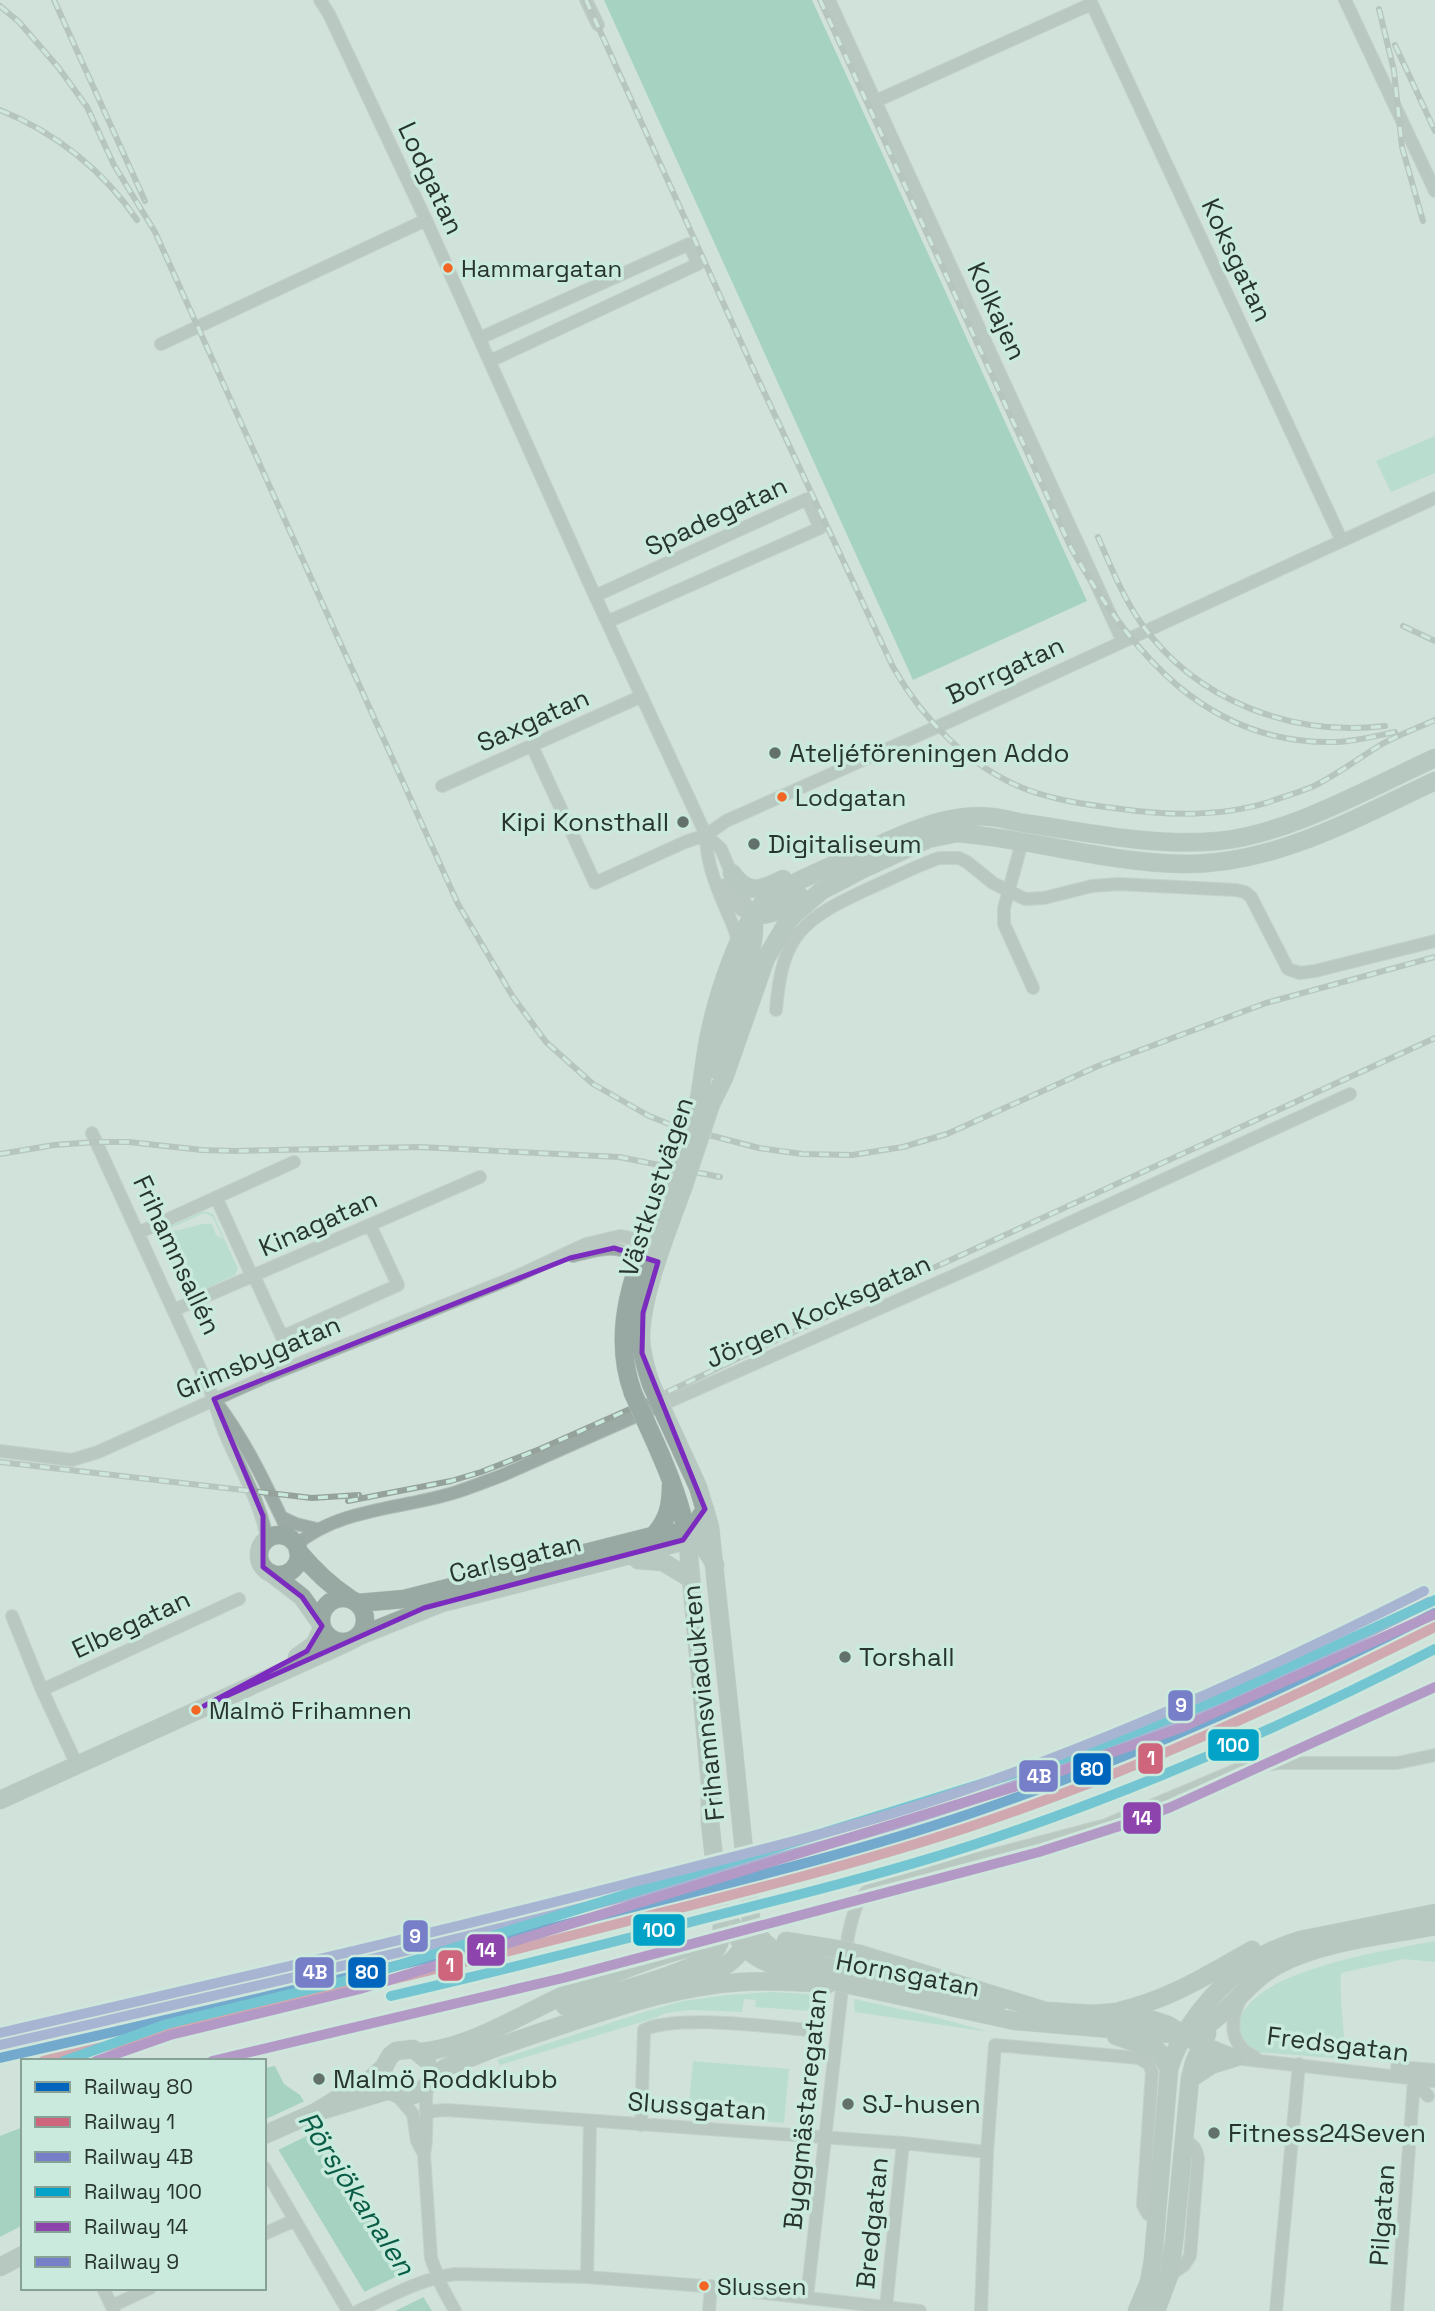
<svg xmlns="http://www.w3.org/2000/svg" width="1435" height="2311" viewBox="0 0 1435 2311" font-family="'Space Grotesk',sans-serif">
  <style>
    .green { fill: #9cd8c1; fill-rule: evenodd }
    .water { fill: #72bfa4 }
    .pier { fill: #d1e2db }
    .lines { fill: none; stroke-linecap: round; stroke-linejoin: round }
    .street-casing { stroke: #b1beb8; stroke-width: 14 }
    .secondary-casing { stroke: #b1beb8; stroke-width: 19 }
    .street { stroke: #9baaa4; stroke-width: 12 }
    .secondary { stroke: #98a8a2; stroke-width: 18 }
    .rail-casing { stroke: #95a29c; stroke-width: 6 }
    .rail { stroke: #c9eadc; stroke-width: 3.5; stroke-dasharray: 10; stroke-linecap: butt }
    .secondary-bridge-casing { stroke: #b1beb8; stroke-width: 19; stroke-linecap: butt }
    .secondary-bridge { stroke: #98a8a2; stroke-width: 18 }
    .rail-1-casing { stroke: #c9eadc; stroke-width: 16 }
    .rail-2-casing { stroke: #c9eadc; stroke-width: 16 }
    .rail-3-casing { stroke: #c9eadc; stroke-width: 16 }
    .rail-4-casing { stroke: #c9eadc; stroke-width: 16 }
    .rail-5-casing { stroke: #c9eadc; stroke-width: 16 }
    .rail-6-casing { stroke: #c9eadc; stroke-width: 16 }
    .rail-1 { stroke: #0065bd; stroke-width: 10 }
    .rail-2 { stroke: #cf657c; stroke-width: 10 }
    .rail-3 { stroke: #767fc8; stroke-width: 10 }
    .rail-4 { stroke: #02a3c6; stroke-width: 10 }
    .rail-5 { stroke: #8e44ad; stroke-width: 10 }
    .rail-6 { stroke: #767fc8; stroke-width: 10 }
    .marked { fill: none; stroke: #7b2cbf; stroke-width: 5; stroke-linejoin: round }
    .bus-dot { fill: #f26522; stroke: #c9eadc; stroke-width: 2.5 }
    .poi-dot { fill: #62716b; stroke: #c9eadc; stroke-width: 2.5 }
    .labels { text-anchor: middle; stroke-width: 7; stroke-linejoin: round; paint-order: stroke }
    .bus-label { font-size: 24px; fill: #27342f; stroke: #c9eadc; text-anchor: start }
    .street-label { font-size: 26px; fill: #27342f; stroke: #c9eadc }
    .poi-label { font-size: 26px; fill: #27342f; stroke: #c9eadc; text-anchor: start }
    .water-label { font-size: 28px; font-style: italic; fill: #095d46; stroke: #c9eadc }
    .line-badge { stroke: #c9eadc; stroke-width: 2.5 }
    .badge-label { font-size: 19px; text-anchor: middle; font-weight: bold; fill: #fff }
  </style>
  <rect width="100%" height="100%" fill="#d1e2db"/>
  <path class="green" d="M1435 436V473L1391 492 1376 461Z
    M204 1211 213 1214 238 1269 235 1275 192 1295 184 1294 158 1237 164 1229ZM204 1213 212 1216 223 1239 216 1235 212 1224C197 1222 182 1233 166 1230Z
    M1435 1941V1962L1404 1959 1341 1973C1339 2003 1345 2029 1345 2059L1256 2052 1241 2039C1240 2034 1239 2028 1239 2024 1247 1970 1391 1950 1435 1941Z
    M771 1992 826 1995 824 2012 755 2007 756 2000 744 1999 742 2012 690 2010 666 2013 655 2018 500 2065 497 2060 647 2011 683 2001 727 1995Z
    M854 1999 931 2016 990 2032 855 2012Z
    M693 2061 789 2069 784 2123 688 2114Z"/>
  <path class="water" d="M604 0H812L1087 601 913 680Z
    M275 2066 284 2084 300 2095 432 2311H376L264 2126V2068Z
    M23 2127V2225L0 2237V2136Z"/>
  <path class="pier" d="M307 2100 321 2129 276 2151 264 2133V2120Z
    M354 2178 368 2201 382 2229 377 2230 351 2186Z
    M408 2271 424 2297 395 2311H373L362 2293Z"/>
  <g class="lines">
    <g class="street-casing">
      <path id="street" d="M320 0 329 14 426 220 595 596 706 835 721 849 741 896 753 915
        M586 0 598 25
        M829 0 1122 640
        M1090 0 1342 541
        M1345 0 1435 191
        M876 101 1091 4
        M480 338 689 244 698 264 490 361
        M161 344 426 220
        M595 596 807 499 820 528 607 622
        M532 746 595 883 685 842 706 835 726 821 957 718 1435 498
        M442 786 642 696
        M706 835C706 861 715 883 725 907 730 919 737 931 738 945
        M1022 842 1004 908V924L1033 988
        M724 885C730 899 737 911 753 915
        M776 1010C782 933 803 919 870 888 893 878 916 866 939 858H959L967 862 993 883 1025 899 1044 898 1092 886 1118 884 1236 890 1245 892 1251 897 1288 969 1300 973 1315 971 1435 941
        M92 1133 214 1399C225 1449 258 1488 267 1539
        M216 1197 252 1276
        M138 1233 294 1162
        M573 1256C606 1247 614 1245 647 1258
        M254 1276 282 1337 398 1285 370 1225
        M174 1310 480 1177
        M216 1402C248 1444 270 1493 292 1540
        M0 1451 72 1460 98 1452 263 1378 515 1277 586 1244 620 1236 652 1242
        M281 1517 296 1524 317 1529
        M296 1545C336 1510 396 1509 446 1495 465 1490 484 1482 503 1475L982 1263 1350 1094
        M12 1616 42 1690 77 1765
        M42 1690 239 1599
        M1240 2000C1229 2023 1230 2046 1255 2057
        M1234 2058 1435 2081
        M1397 2067 1435 2070
        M1414 2080 1428 2096
        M427 2086C424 2109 429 2132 424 2154L431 2258 442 2287 455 2311
        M396 2094 413 2114 417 2141 424 2154
        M426 2115 433 2111 447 2110 903 2143 987 2152
        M641 2125 644 2030C674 2014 772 2027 809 2030
        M264 2167 348 2311
        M264 2234 295 2220
        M1169 2276 1184 2265 1190 2256 1198 2158C1196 2148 1193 2144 1183 2140
        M587 2277 590 2122
        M103 2288 114 2311
        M807 2297 848 1936C853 1915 856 1893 878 1885L1106 1825 1236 1770 1278 1763H1397L1435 1755
        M112 2306 150 2288
        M886 2307 903 2143
        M358 2311C391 2296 420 2279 455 2274L587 2277 704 2286 920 2311
        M709 2311 711 2286
        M981 2311 987 2152 995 2045 1139 2058 1149 2064 1152 2072 1143 2205 1148 2214 1157 2220
        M1276 2311 1299 2064
        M1397 2311 1414 2080"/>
    </g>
    <g class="secondary-casing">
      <path id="secondary" d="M732 873C748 896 761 890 783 879
        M753 915C772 917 785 907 800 896
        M718 1071C721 1054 722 1038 727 1022 736 989 759 949 753 915
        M699 1099C703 1076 705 1053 710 1031 717 998 740 921 766 901 792 880 838 864 870 849 908 832 949 812 992 817 1002 818 1012 821 1023 823 1087 832 1153 847 1218 841 1290 834 1369 788 1435 758
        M711 1104 724 1078 766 958 790 918 821 891 865 868 928 839 957 833C1033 839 1108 863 1184 864 1274 865 1356 818 1435 781
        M651 1384C646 1369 641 1353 641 1337 641 1294 669 1227 684 1185
        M633 1393C606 1319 644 1250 671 1182
        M664 1413 698 1487 710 1527 734 1752
        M646 1422C663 1459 679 1495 687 1535L710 1782
        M654 1535C668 1520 671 1505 671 1485
        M259 1555a20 20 0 1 1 40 0a20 20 0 1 1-40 0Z
        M298 1551C314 1570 328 1584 349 1598
        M638 1560 663 1562 691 1579
        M271 1573 302 1597 321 1624
        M321 1620a22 22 0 1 1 44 0a22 22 0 1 1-44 0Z
        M358 1603 404 1599 664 1533C693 1530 702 1541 715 1565
        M357 1637 442 1603 677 1543 693 1529 705 1509
        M297 1657 315 1644 322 1628
        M0 1800 348 1642
        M751 1920C762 1955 796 1960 829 1967
        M732 1924C743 1962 779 1967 812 1975
        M786 1941 836 1949
        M860 1954 1046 2011 1094 2014 1116 2012 1153 2020 1168 2025 1201 2045 1234 2058
        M860 1974 997 2005
        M691 1981C725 1969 746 1959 751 1920
        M850 1985 1015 2021 1184 2035C1222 2027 1243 1983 1278 1965 1323 1941 1385 1936 1435 1926
        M565 2006C595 1997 697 1973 714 1952 720 1945 722 1936 722 1927
        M1119 2011C1169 2000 1209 1974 1252 1950
        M1116 2036 1157 2050 1161 2054 1169 2069
        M420 2052C468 2048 517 2017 560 1997 608 1975 656 1955 707 1943
        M384 2067C382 2084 395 2100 413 2095 426 2092 430 2079 440 2071 450 2064 463 2060 475 2056 506 2043 539 2033 571 2022 629 2003 681 1986 742 1982 771 1980 800 1982 828 1984
        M1190 2079 1211 2065 1234 2058
        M314 2113 371 2079 384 2067 390 2056 396 2051 413 2049 427 2060
        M264 2135 314 2113 390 2090
        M0 2267 23 2255
        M1137 2311 1149 2282 1153 2260 1169 2069C1181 2029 1213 1991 1246 1966 1262 1954 1281 1946 1300 1940L1435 1913
        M1156 2311 1169 2276 1174 2242 1190 2079 1194 2063 1207 2034"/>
    </g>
    <use href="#street" class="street"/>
    <use href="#secondary" class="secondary"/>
    <g class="rail-casing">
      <path id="rail" d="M54 0 145 201
        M586 0 750 362 893 667C923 720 970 768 1028 790 1058 801 1090 805 1121 809 1171 816 1221 817 1269 802 1283 797 1300 792 1314 786 1338 774 1359 758 1382 744 1399 735 1417 728 1435 720
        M820 0 1071 548C1130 651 1206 746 1337 742 1357 741 1376 736 1395 732
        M0 6 19 22 58 67 87 107 114 165 155 232 458 904 513 997 546 1042 593 1084 649 1116 674 1126 759 1148 802 1154 852 1155 903 1147 947 1134 1098 1066 1266 1003 1435 957
        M1379 9 1394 71 1402 147 1423 221
        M1395 45 1435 131
        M0 110C55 132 104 171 137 220
        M1098 537C1111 567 1123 597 1141 623 1196 701 1292 737 1385 726
        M1403 626 1435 641
        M0 1154 54 1145 96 1142H129L202 1150 235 1151 419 1147 619 1157 720 1177
        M0 1462 312 1498 359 1495
        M348 1501 451 1481 481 1472 540 1449 657 1397 787 1335 1435 1038
        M330 1981 466 1942 1074 1754 1183 1714 1350 1639 1406 1618 1435 1610"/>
    </g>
    <use href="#rail" class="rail"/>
    <g class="secondary-bridge-casing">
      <path id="secondary-bridge" d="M671 1182 699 1099
        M684 1185 711 1104
        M651 1384 664 1413
        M633 1393 646 1422
        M734 1752 751 1920
        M710 1782V1822L722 1927
        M836 1949 860 1954
        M829 1967 860 1974
        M828 1979 850 1985"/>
    </g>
    <use href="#secondary-bridge" class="secondary-bridge"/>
    <g class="rail-1-casing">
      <path id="rail-1" d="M0 2058C209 2010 418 1962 626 1909 741 1880 857 1852 969 1814 1130 1759 1284 1690 1435 1613"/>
    </g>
    <g class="rail-2-casing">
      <path id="rail-2" d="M43 2061C241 2015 439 1970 636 1919 748 1891 860 1863 969 1827 1130 1773 1284 1703 1435 1627"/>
    </g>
    <g class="rail-3-casing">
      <path id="rail-3" d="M0 2045C208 1997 417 1950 624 1897 738 1868 854 1840 966 1802 1125 1748 1279 1679 1429 1602"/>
    </g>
    <g class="rail-4-casing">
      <path id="rail-4" d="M391 1996C499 1971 606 1944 714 1916 802 1894 890 1872 976 1844 1134 1792 1287 1725 1435 1649
        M64 2061 167 2024 357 1978 1084 1752 1221 1698 1435 1600"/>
    </g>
    <g class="rail-5-casing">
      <path id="rail-5" d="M96 2061 170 2035 360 1989 1030 1782 1183 1727 1435 1614
        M212 2061 563 1978 1039 1852 1126 1824 1171 1807 1435 1687"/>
    </g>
    <g class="rail-6-casing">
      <path id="rail-6" d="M0 2033C208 1985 415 1938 622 1885 736 1856 851 1829 962 1791 1121 1736 1274 1667 1424 1591"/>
    </g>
    <use href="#rail-1" class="rail-1"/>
    <use href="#rail-2" class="rail-2"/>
    <use href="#rail-3" class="rail-3"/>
    <use href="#rail-4" class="rail-4"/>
    <use href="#rail-5" class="rail-5"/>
    <use href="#rail-6" class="rail-6"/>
  </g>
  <path d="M0 0H1435V2311H0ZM614 1248 658 1262 643 1313 642 1353 705 1509 683 1540 424 1608 204 1706 307 1651 322 1626 302 1597 263 1567V1516L214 1399 570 1258Z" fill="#d1e2db" fill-opacity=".55" fill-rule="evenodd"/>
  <path class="marked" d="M614 1248 658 1262 643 1313 642 1353 705 1509 683 1540 424 1608 204 1706 307 1651 322 1626 302 1597 263 1567V1516L214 1399 570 1258Z"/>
  <g class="bus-dot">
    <circle cx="448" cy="268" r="6"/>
    <circle cx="782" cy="797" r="6"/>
    <circle cx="196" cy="1710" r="6"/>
    <circle cx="704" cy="2286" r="6"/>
  </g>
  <g class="poi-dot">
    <circle cx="775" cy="753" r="7"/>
    <circle cx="683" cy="822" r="7"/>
    <circle cx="754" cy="844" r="7"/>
    <circle cx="845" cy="1657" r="7"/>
    <circle cx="319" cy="2079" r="7"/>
    <circle cx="848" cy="2104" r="7"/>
    <circle cx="1214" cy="2133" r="7"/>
  </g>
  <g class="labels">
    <g class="bus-label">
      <text x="461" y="277">Hammargatan</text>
      <text x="795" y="806">Lodgatan</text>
      <text x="209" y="1719">Malmö Frihamnen</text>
      <text x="717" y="2295">Slussen</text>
    </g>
    <g class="street-label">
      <text transform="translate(431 178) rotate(65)" y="9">Lodgatan</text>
      <text transform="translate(1237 260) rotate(65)" y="9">Koksgatan</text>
      <text transform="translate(997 311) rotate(65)" y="9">Kolkajen</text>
      <text transform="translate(716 516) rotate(-25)" y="9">Spadegatan</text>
      <text transform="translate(1005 670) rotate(-25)" y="9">Borrgatan</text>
      <text transform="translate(533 720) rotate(-24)" y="9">Saxgatan</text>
      <text transform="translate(656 1187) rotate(-72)" y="9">Västkustvägen</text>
      <text transform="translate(318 1223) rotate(-24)" y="9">Kinagatan</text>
      <text transform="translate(177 1255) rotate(65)" y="9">Frihamnsallén</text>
      <text transform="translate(818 1311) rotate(-24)" y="9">Jörgen Kocksgatan</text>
      <text transform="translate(258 1357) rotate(-23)" y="9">Grimsbygatan</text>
      <text transform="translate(515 1558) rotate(-14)" y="9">Carlsgatan</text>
      <text transform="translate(131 1624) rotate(-25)" y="9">Elbegatan</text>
      <text transform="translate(703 1703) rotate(-96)" y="9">Frihamnsviadukten</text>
      <text transform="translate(908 1974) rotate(11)" y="9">Hornsgatan</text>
      <text transform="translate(1338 2044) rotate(7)" y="9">Fredsgatan</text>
      <text transform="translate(697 2106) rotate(4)" y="9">Slussgatan</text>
      <text transform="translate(805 2109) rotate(-84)" y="9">Byggmästaregatan</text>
      <text transform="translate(1382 2215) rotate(-86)" y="9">Pilgatan</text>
      <text transform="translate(872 2223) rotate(-84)" y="9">Bredgatan</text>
    </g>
    <g class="poi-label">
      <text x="789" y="762">Ateljéföreningen Addo</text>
      <text x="669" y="831" text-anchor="end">Kipi Konsthall</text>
      <text x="768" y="853">Digitaliseum</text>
      <text x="859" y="1666">Torshall</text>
      <text x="333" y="2088">Malmö Roddklubb</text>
      <text x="862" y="2113">SJ-husen</text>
      <text x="1228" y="2142">Fitness24Seven</text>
    </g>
    <g class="water-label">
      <text transform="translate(357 2193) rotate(57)" y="10">Rörsjökanalen</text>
    </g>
  </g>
  <g class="line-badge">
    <rect x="1167" y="1689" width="27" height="33" rx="7" fill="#767fc8"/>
    <rect x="1207" y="1728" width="53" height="34" rx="7" fill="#02a3c6"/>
    <rect x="1137" y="1742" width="27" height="33" rx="7" fill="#cf657c"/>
    <rect x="1072" y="1752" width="40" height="34" rx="7" fill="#0065bd"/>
    <rect x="1018" y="1759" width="41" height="34" rx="7" fill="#767fc8"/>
    <rect x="1122" y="1801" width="40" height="34" rx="7" fill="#8e44ad"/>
    <rect x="632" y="1913" width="54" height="34" rx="7" fill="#02a3c6"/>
    <rect x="402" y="1919" width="27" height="34" rx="7" fill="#767fc8"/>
    <rect x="466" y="1933" width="40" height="34" rx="7" fill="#8e44ad"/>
    <rect x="437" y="1949" width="27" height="33" rx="7" fill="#cf657c"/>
    <rect x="294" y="1956" width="41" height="33" rx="7" fill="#767fc8"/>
    <rect x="347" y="1956" width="40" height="33" rx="7" fill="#0065bd"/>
  </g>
  <g class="badge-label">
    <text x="1181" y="1712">9</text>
    <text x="1233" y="1752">100</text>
    <text x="1151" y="1765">1</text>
    <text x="1092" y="1776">80</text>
    <text x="1039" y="1783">4B</text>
    <text x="1142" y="1825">14</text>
    <text x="659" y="1937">100</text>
    <text x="415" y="1943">9</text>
    <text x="486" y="1957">14</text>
    <text x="450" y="1972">1</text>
    <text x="315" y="1979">4B</text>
    <text x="367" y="1979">80</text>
  </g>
  <rect x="21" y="2059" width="245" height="231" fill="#c9eadc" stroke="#88a197" stroke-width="2"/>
  <rect x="35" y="2082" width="35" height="10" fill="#0065bd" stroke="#88a197" stroke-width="2"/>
  <text x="84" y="2094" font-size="21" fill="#27342f">Railway 80</text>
  <rect x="35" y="2117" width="35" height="10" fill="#cf657c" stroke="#88a197" stroke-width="2"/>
  <text x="84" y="2129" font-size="21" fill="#27342f">Railway 1</text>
  <rect x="35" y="2152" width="35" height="10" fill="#767fc8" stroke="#88a197" stroke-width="2"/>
  <text x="84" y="2164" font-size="21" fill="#27342f">Railway 4B</text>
  <rect x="35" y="2187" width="35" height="10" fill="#02a3c6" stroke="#88a197" stroke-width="2"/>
  <text x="84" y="2199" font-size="21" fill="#27342f">Railway 100</text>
  <rect x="35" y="2222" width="35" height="10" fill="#8e44ad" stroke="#88a197" stroke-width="2"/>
  <text x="84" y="2234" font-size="21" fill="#27342f">Railway 14</text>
  <rect x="35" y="2257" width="35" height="10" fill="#767fc8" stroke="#88a197" stroke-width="2"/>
  <text x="84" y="2269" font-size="21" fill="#27342f">Railway 9</text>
</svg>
